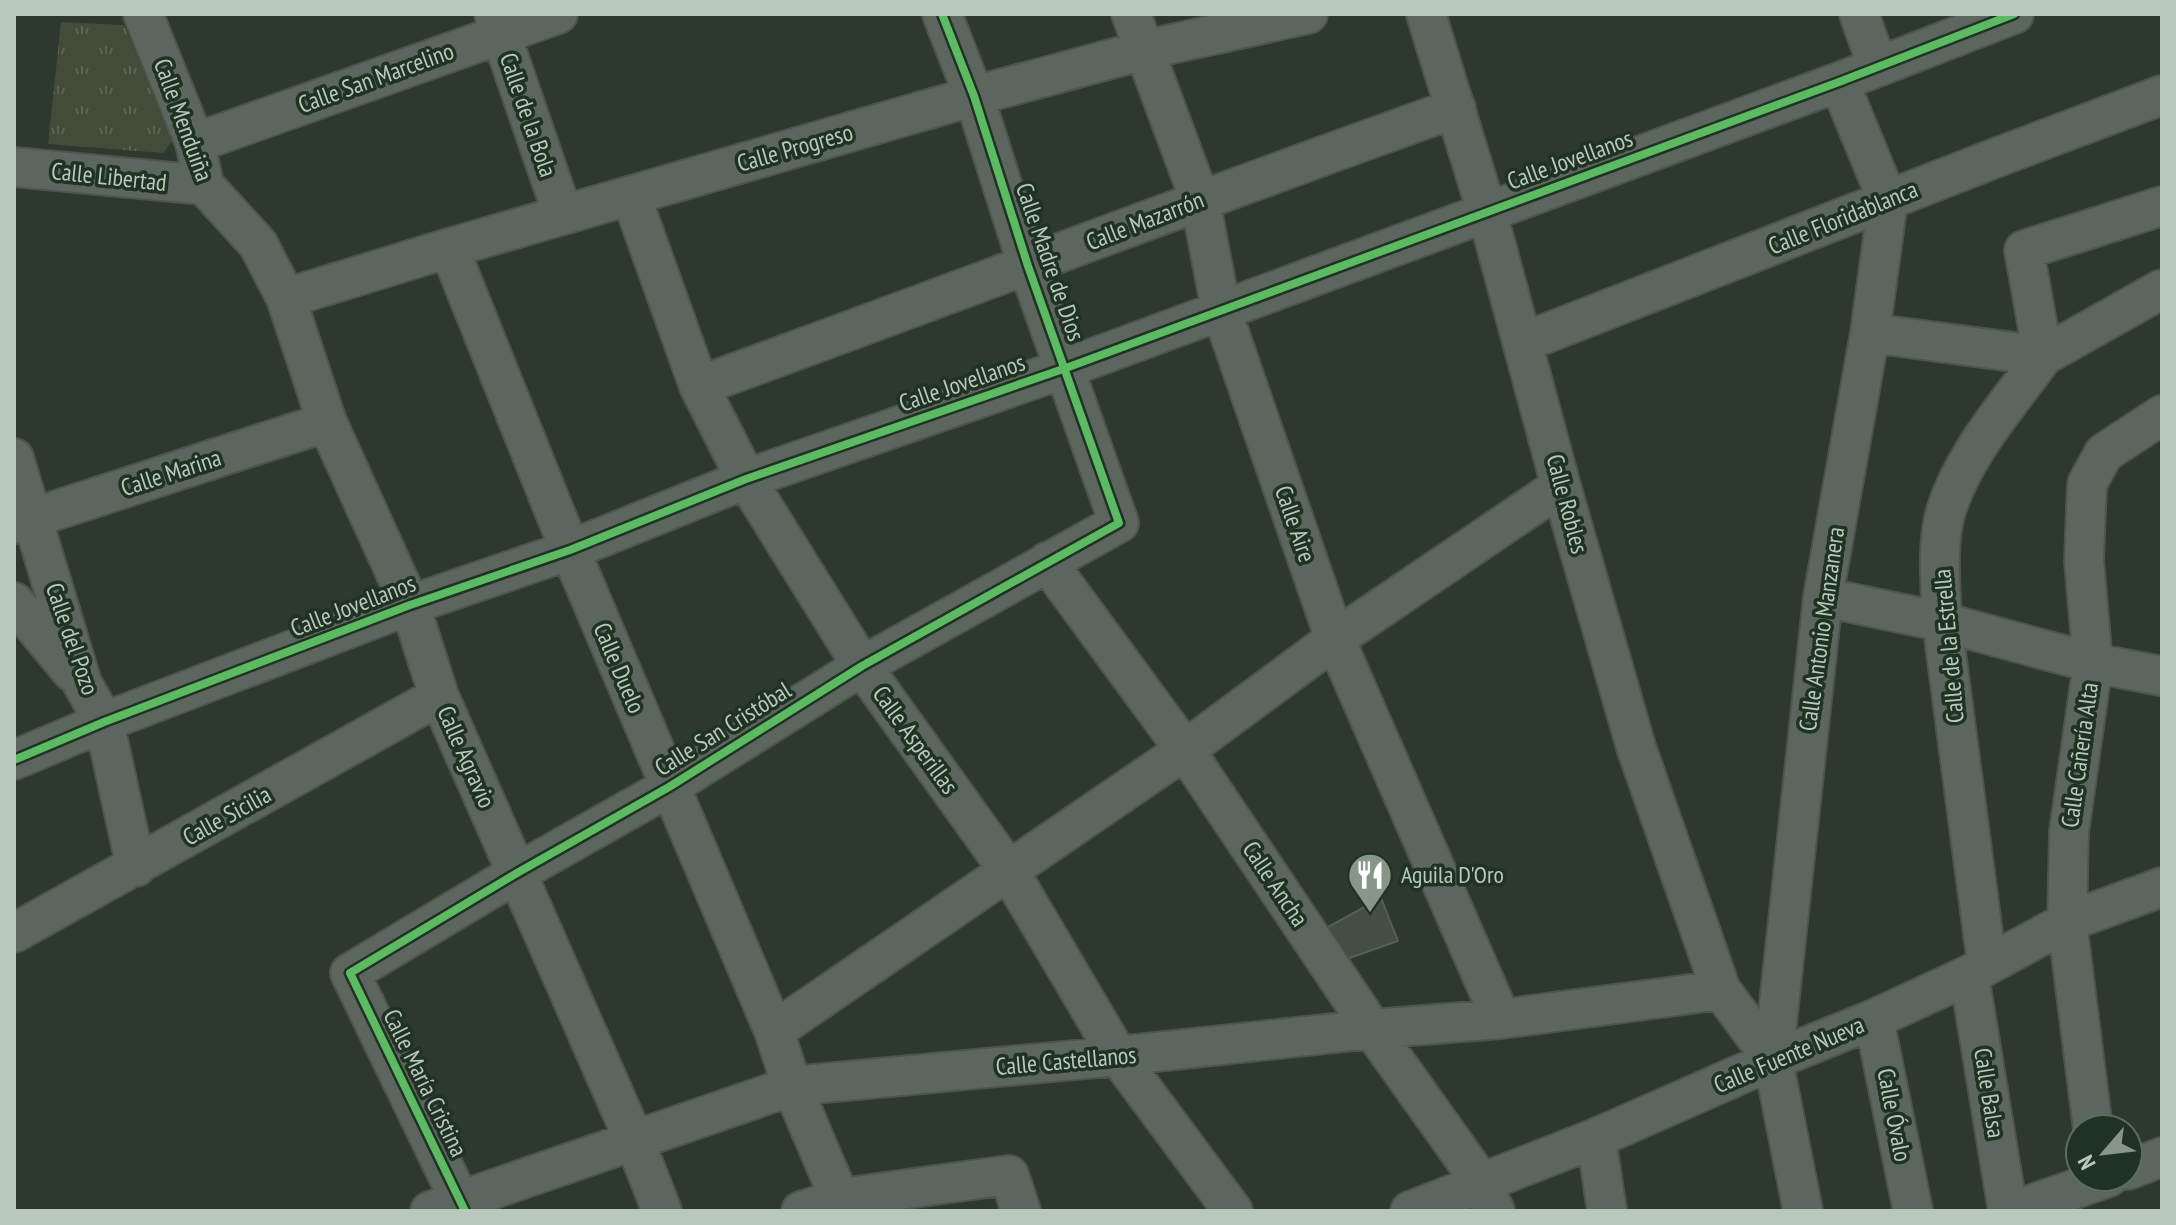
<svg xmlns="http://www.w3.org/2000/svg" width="2176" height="1225" viewBox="0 0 2176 1225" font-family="'PT Sans Narrow',sans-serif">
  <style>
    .park { fill: url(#park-tufts) }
    .building { fill: #444e45; stroke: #555f56; stroke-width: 2 }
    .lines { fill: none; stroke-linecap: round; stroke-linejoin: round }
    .street-casing { stroke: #4c544d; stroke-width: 42 }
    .street { stroke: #5d665e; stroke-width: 38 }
    .cycleway-casing { stroke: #203223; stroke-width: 13 }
    .cycleway { stroke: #5cba63; stroke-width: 8 }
    .labels { text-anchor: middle; stroke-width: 7; stroke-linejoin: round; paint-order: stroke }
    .street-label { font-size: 24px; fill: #b8c8ba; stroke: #203223 }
    .poi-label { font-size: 24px; fill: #b8c8ba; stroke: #203223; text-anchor: start }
  </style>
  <defs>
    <pattern id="park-tufts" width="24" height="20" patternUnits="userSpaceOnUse" patternTransform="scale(2)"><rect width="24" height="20" fill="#434c38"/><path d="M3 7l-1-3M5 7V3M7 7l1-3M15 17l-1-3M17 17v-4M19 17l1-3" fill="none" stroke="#5c6453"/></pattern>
  </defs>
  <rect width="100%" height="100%" fill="#2d382e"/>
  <path class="park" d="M61 22 124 25 173 140 163 153 48 144Z"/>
  <path class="building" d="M1381 898 1398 941 1344 960 1324 929Z"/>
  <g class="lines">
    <g class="street-casing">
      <path id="street" d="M143 14 195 143 204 185 258 244 286 298 327 422 410 605 439 696 635 1142 662 1211
        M494 14 563 215
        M1131 14 1200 200 1221 309 1335 639 1501 1019
        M1426 14 1487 212 1561 486 1636 747 1721 990 1773 1060 1803 1211
        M1859 14 1878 67
        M195 143 558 14
        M14 167 204 185
        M631 196 699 386 746 479 862 666 1009 871 1118 1056 1233 1211
        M449 248 570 550 774 1031 792 1086 845 1211
        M286 298 449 248 974 96 1144 50 1308 14
        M1870 333 2043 356 2162 289
        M1524 342 1998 157 2162 95
        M2043 356 2024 250 2162 206
        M699 386C951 294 1203 198 1456 108
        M14 458 82 683 104 722 136 867
        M14 524 327 422
        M1047 562 1185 750 1372 1029 1481 1182 1495 1211
        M1823 597 1942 622 2093 663 2162 676
        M14 602 72 672
        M14 760 104 722 410 605 570 550 746 479 1066 368 1839 82 2014 14
        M14 933 439 696
        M1987 964 1942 622C1941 589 1936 543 1946 511 1964 453 2008 405 2043 356
        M1969 975 2008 1211
        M1874 1019 1913 1211
        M774 1031 1185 750 1335 639 1561 486
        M1773 1060 1823 597 1870 333 1888 201 1839 82
        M2093 1129 2067 922 2069 832 2093 663 2084 561 2087 484 2104 453 2162 415
        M1596 1138 1607 1211
        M2128 1170 2162 1157
        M430 1211 792 1086 1118 1056 1372 1029 1501 1019 1721 990
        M465 1211 350 973 517 873 669 787 862 666 1119 523 1028 266 974 96 942 14
        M801 1211 841 1198 1009 1175 1021 1211
        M1410 1211 1596 1138 1773 1060 1874 1019 1969 975 2067 922 2162 887
        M2013 1211 2109 1177"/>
    </g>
    <use href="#street" class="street"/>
    <g class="cycleway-casing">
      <path id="cycleway" d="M14 760 104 722 410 605 570 550 746 479 1066 368 1839 82 2014 14
        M465 1211 350 973 517 873 669 787 862 666 1119 523 1028 266 974 96 942 14"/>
    </g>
    <use href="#cycleway" class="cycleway"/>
  </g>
  <defs>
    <g id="restaurant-pin" transform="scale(2.3)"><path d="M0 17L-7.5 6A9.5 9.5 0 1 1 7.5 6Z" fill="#879689" stroke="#203223"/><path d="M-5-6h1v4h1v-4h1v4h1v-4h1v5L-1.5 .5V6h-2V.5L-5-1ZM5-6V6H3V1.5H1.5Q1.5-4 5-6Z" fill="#fff"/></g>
  </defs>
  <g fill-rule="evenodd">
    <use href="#restaurant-pin" x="1370" y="875"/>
  </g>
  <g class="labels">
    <g class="street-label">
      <text transform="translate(376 78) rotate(-20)" y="8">Calle San Marcelino</text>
      <text transform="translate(528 115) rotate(71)" y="8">Calle de la Bola</text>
      <text transform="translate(183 120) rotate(70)" y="8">Calle Menduiña</text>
      <text transform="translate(795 148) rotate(-16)" y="8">Calle Progreso</text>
      <text transform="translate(1570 160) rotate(-20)" y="8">Calle Jovellanos</text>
      <text transform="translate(109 177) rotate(6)" y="8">Calle Libertad</text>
      <text transform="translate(1843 218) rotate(-22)" y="8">Calle Floridablanca</text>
      <text transform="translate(1145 221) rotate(-21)" y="8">Calle Mazarrón</text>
      <text transform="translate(1050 262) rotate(71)" y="8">Calle Madre de Dios</text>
      <text transform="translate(962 383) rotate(-19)" y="8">Calle Jovellanos</text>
      <text transform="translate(171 473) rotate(-18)" y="8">Calle Marina</text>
      <text transform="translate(1567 504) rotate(75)" y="8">Calle Robles</text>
      <text transform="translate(1295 524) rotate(71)" y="8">Calle Aire</text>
      <text transform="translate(353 606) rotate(-21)" y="8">Calle Jovellanos</text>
      <text transform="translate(1822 629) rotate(-82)" y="8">Calle Antonio Manzanera</text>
      <text transform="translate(72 639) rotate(71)" y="8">Calle del Pozo</text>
      <text transform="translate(1949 646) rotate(-95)" y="8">Calle de la Estrella</text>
      <text transform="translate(619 668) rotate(67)" y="8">Calle Duelo</text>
      <text transform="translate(723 729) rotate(-32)" y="8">Calle San Cristóbal</text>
      <text transform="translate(915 740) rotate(54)" y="8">Calle Asperillas</text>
      <text transform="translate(2080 755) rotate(-82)" y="8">Calle Cañería Alta</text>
      <text transform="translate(466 757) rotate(66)" y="8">Calle Agravio</text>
      <text transform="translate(227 816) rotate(-29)" y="8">Calle Sicilia</text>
      <text transform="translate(1275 884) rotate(56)" y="8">Calle Ancha</text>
      <text transform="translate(1789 1055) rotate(-23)" y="8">Calle Fuente Nueva</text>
      <text transform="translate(1066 1061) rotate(-5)" y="8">Calle Castellanos</text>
      <text transform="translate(425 1083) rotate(64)" y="8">Calle María Cristina</text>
      <text transform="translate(1989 1093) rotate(81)" y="8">Calle Balsa</text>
      <text transform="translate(1894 1115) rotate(79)" y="8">Calle Óvalo</text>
    </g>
    <g class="poi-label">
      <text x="1401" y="883">Aguila D'Oro</text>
    </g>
  </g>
  <rect width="2176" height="1225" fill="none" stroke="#b8c8ba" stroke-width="32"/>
  <g transform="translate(2104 1153) rotate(242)"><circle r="38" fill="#203223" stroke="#5d6e5f" stroke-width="2"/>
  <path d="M0-6L14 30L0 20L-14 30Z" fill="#879689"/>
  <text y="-12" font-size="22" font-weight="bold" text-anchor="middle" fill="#b8c8ba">N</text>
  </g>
</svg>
